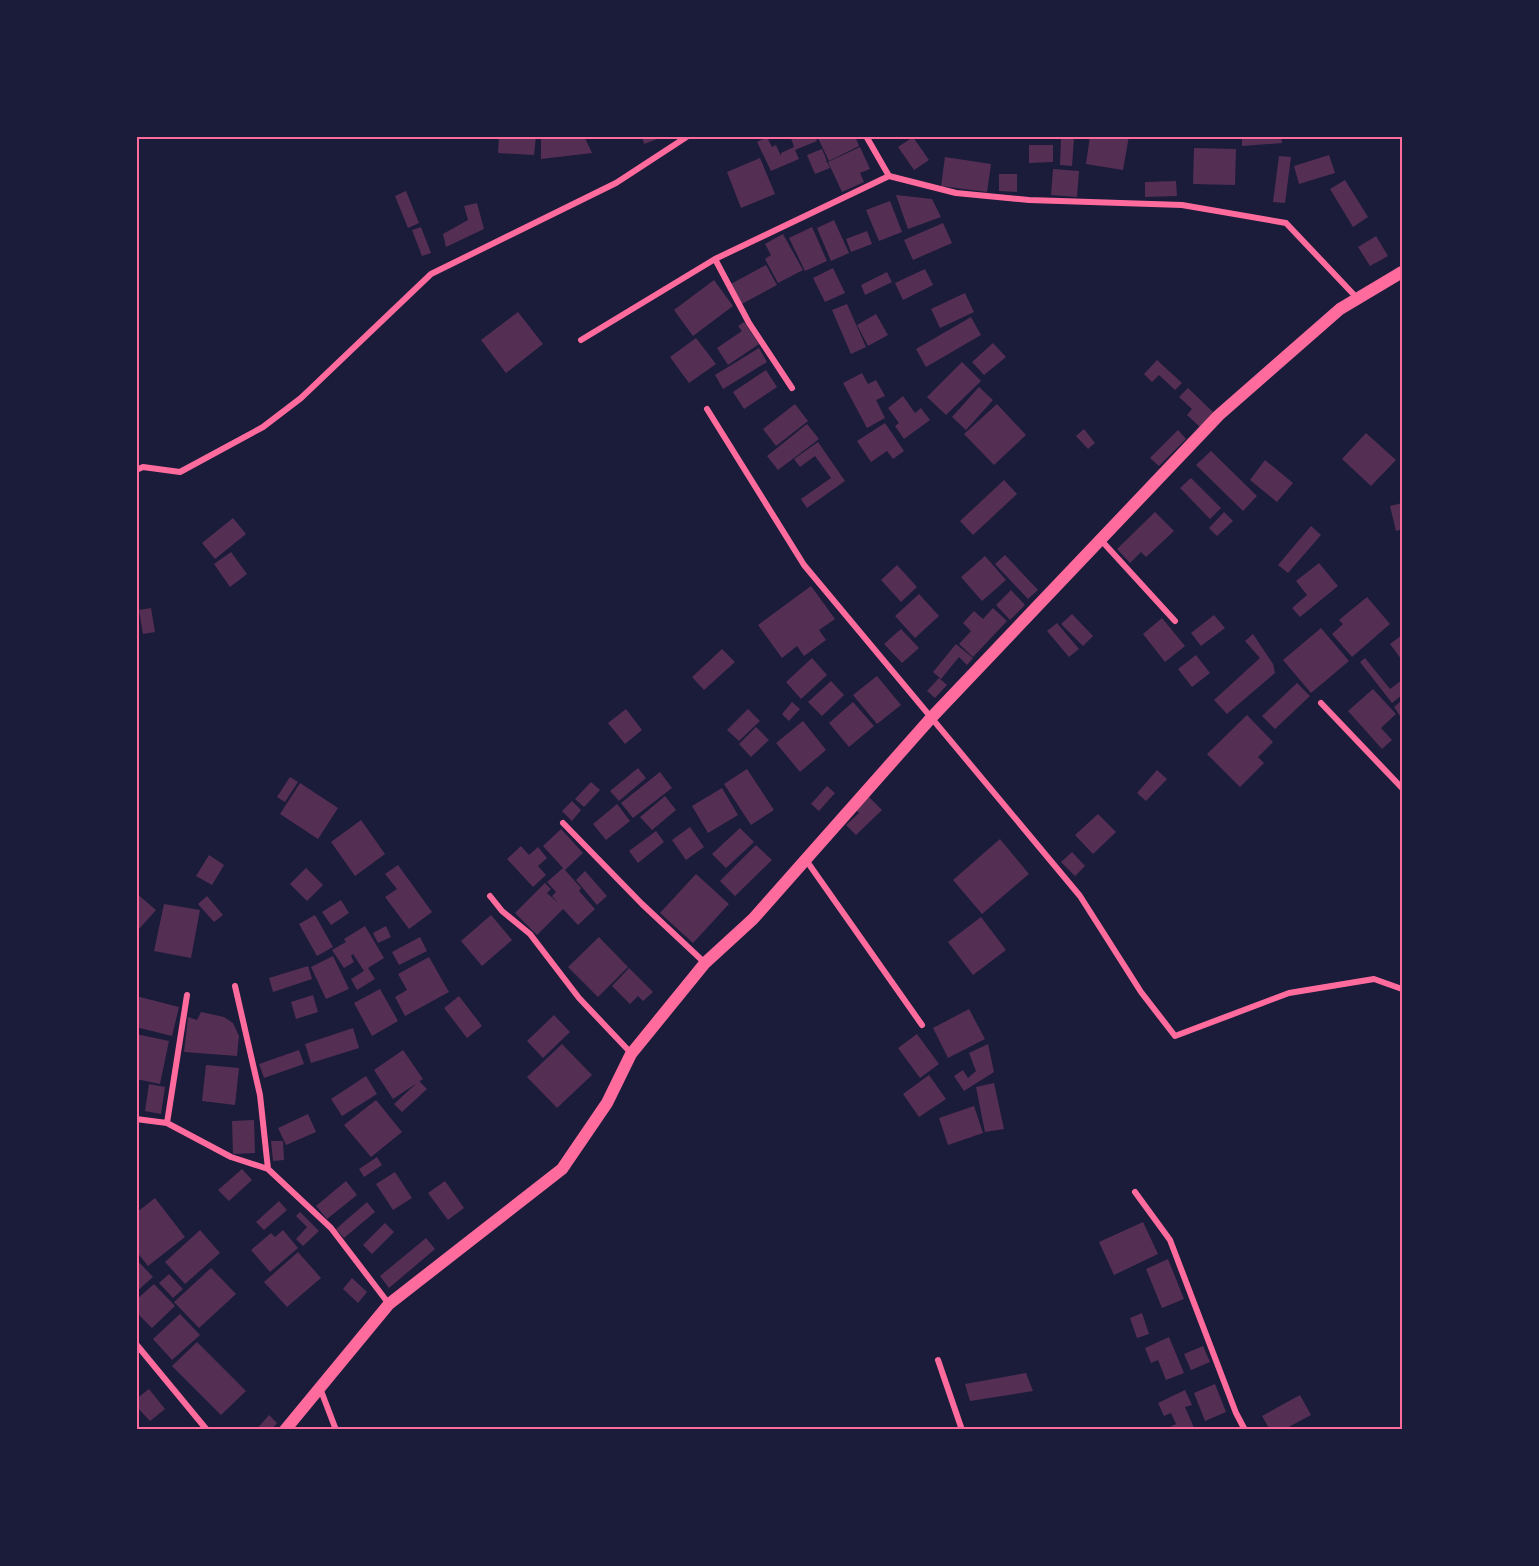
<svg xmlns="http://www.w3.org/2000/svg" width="1539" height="1566" viewBox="0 0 1539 1566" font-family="'Zilla Slab',serif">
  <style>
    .building { fill: #542f53 }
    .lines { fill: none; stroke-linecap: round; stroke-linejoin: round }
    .minor { stroke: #ff6b9d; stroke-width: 6 }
    .secondary { stroke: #ff6b9d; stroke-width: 12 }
    .neatline { fill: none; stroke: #ff6b9d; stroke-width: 2 }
  </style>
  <rect width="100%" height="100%" fill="#1b1b3a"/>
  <path class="building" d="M499 136H536L534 155 498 153Z
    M541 136H584L592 153 541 159Z
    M642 136H663V137L644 144Z
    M795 136H815L817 141 795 150 799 159 771 171 757 142 767 137 772 147 776 145 781 156V153L794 147 791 138Z
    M817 136H855L859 146 829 161Z
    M1090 136H1129L1123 170 1086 164Z
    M1242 136H1281L1282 143 1242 146Z
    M913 137 929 160 914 170 898 147Z
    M1061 138H1074L1072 166 1060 165Z
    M1029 145H1053V162L1029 163Z
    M860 147 870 169 860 173 864 182 842 192 828 162Z
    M1194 148 1236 149 1235 185 1193 184Z
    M822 149 827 161 825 162H827L830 168 815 174 807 155Z
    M1329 155 1335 173 1299 184 1294 166Z
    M1279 156 1291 157 1285 203 1273 202Z
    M945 157 991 164 987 192 941 186Z
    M760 158 775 194 741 208 727 172Z
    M1053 169 1079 171 1077 197 1051 195Z
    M999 174H1017V192L999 191Z
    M1345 180 1368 217 1353 227 1330 189Z
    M1176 181 1177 196 1145 197V182Z
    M406 191 419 223 408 228 395 196Z
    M896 195 932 199 941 217 908 229Z
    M890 201 902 232 879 241 866 210Z
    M477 203 484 229 446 247 443 234 468 220 464 206Z
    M834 220 849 253 831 261 817 228Z
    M943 223 952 243 913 260 904 240Z
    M421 227 431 253 422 256 412 230Z
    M812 227 827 261 805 271 789 238Z
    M867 231 872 244 851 252 846 239Z
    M783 234 803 270 778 283 765 259 771 255 765 244Z
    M1376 236 1388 256 1370 266 1358 247Z
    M766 265 777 285 740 305 729 285Z
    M833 268 845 293 825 302 813 278Z
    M925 269 933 285 903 300 895 283Z
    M887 272 892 282 865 295 861 285Z
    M714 280 733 306 693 336 674 310Z
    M965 293 974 312 940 328 931 309Z
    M847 304 866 347 851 354 832 310Z
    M518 312 543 344 506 373 481 340Z
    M876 314 888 335 868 346 857 325Z
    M971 317 981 335 926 367 916 349Z
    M744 322 759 344 728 365 717 348 742 331 738 326Z
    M696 338 716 364 689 383 670 357Z
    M993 343 1006 357 984 375 972 362Z
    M759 348 767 362 723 389 715 375Z
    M1157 360 1182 383 1175 390 1159 375 1152 382 1144 374Z
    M962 362 981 381 946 415 927 397Z
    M766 370 777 387 744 409 733 392Z
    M862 373 868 384 876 380 885 396 876 400 885 418 867 428 843 383Z
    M979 387 993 400 966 430 952 417Z
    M1188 388 1214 413 1200 427 1187 415 1192 409 1179 397Z
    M903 396 915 413 921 408 930 420 904 439 895 426 899 423 888 408Z
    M795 404 808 421 776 446 763 429Z
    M997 404 1026 435 994 465 964 434Z
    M885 423 904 451 893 459 887 451 871 462 857 441Z
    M807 424 819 439 778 470 767 456Z
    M1084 429 1095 443 1088 449 1076 436Z
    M1178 430 1186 439 1159 466 1150 458Z
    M1366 433 1396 460 1371 486 1342 459Z
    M818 442 845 481 807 508 801 499 831 478 815 456 800 467 794 459Z
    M1211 451 1257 496 1243 511 1196 465Z
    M1265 460 1293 483 1277 502 1250 480Z
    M1191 478 1221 508 1210 519 1180 488Z
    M1004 480 1017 494 973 535 960 521Z
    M1402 503V529L1396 531 1390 506Z
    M1155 512 1174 531 1146 557 1141 552 1130 563 1117 549Z
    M1224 512 1233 521 1217 536 1209 528Z
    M233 518 246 534 215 559 202 543Z
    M1311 526 1321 535 1288 573 1278 565Z
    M231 552 247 574 230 587 214 564Z
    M1005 555 1038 590 1028 599 995 564Z
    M985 556 1006 580 982 601 961 577Z
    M1319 563 1338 586 1300 617 1292 608 1307 595 1296 581Z
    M897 565 917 587 901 602 881 580Z
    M811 586 835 619 819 630 826 640 804 656 797 646 782 658 758 625Z
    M1011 590 1025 605 1010 620 996 605Z
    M919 594 939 616 915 638 895 616Z
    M1367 597 1390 624 1352 657 1332 634 1343 624 1339 620Z
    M151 608 155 632 143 634 139 610Z
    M993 608 1007 621 973 657 959 644 971 631 963 623 974 611 983 619Z
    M1072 614 1093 636 1083 646 1061 624Z
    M1214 615 1225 628 1201 646 1191 633Z
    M1162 618 1185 646 1165 662 1143 634Z
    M1057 623 1079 649 1069 657 1047 631Z
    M1321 628 1349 661 1311 693 1283 660Z
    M901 629 919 648 902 663 884 644Z
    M1253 634 1273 664 1275 673 1227 714 1214 700 1260 658 1245 641Z
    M1402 635V658L1401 659 1390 644Z
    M956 644 973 658 967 665 959 657 941 679 933 672Z
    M722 649 735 662 704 690 692 677Z
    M1196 655 1210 673 1192 687 1178 669Z
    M812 658 827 675 801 699 786 682Z
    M1365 658 1390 689 1402 680V695L1392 703 1360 662Z
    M877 676 901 705 877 724 853 695Z
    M939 678 947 685 935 698 927 691Z
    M831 681 844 695 822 716 808 702Z
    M1297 683 1310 696 1275 729 1262 716Z
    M1373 689 1396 714 1381 728 1392 740 1382 749 1348 711Z
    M1402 700V719L1394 707Z
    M792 702 800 709 789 721 782 714Z
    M853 702 874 726 849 747 829 723Z
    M626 709 642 730 625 744 608 723Z
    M748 709 760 721 739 741 727 730Z
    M1247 715 1273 742 1258 757 1264 763 1240 787 1207 754Z
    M803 721 826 750 800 772 776 743Z
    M756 727 769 740 751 757 739 744Z
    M638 768 646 778 619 801 610 791Z
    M747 769 774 810 751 825 724 784Z
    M1157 770 1167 779 1146 801 1137 793Z
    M660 772 672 788 633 818 621 803Z
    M290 777 298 782 285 802 277 797Z
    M591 782 600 790 584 807 575 799Z
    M300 783 338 808 318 839 280 814Z
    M827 786 835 793 819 811 811 804Z
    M722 788 738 815 708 833 692 806Z
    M665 796 676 810 652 830 640 817Z
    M868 796 882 810 856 835 846 825 859 813 855 809Z
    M572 801 581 810 572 821 562 811Z
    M617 804 630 821 606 840 593 824Z
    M1098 814 1116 832 1093 854 1075 835Z
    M361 820 385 854 355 876 331 842Z
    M690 827 704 847 686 860 672 840Z
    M740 828 754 842 726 868 712 854Z
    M561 829 583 853 565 870 581 888 579 891 595 909 578 925 563 909 537 935 515 913 545 883 551 889 547 893 558 903 552 896 556 892 547 882 563 868 543 846Z
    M656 831 664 842 638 863 629 851Z
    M1000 839 1029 874 982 914 953 880Z
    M756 845 772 860 735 896 720 881Z
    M521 846 529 855 538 847 547 858 538 866 546 875 533 887 507 859Z
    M1072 852 1085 866 1075 876 1061 862Z
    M209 855 224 865 212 885 196 876Z
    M398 865 432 912 409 929 385 897 397 889 385 874Z
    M306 868 323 885 307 901 290 884Z
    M585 871 607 896 597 905 576 880Z
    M696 874 729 904 693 943 660 913Z
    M136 893 156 910 138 930 136 928Z
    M207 896 223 915 214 922 198 904Z
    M341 900 349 913 331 925 322 912Z
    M164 904 200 910 191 958 154 951Z
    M315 915 333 947 317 956 299 924Z
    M491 915 512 940 482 966 461 941Z
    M981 917 1006 950 973 975 948 942Z
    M365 926 384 958 368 968 375 979 357 990 351 979 364 971 353 954 351 956 354 962 344 968 332 950 346 942 344 939Z
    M386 926 391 937 378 943 373 933Z
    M420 937 427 951 399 965 392 952Z
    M599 937 628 967 598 997 568 967Z
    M333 956 349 989 326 999 311 967Z
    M429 957 449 992 405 1016 395 997 407 990 398 974Z
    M308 966 312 979 273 992 269 978Z
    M629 968 653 992 643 1001 638 996 630 1004 612 986Z
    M380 989 398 1021 372 1036 354 1003Z
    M313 995 318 1012 296 1019 291 1002Z
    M136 996 179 1007 172 1036 136 1027Z
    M459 996 482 1026 467 1038 444 1008Z
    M969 1009 985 1039 948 1058 933 1028Z
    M201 1012 224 1017 233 1023 239 1036 237 1056 184 1052 188 1017 197 1020Z
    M554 1015 570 1032 543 1058 527 1041Z
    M353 1028 359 1048 311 1063 305 1044Z
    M136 1034 169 1041 160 1084 136 1079Z
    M917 1034 939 1064 920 1078 898 1048Z
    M562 1044 592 1075 557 1108 527 1077Z
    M988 1044 994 1072 964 1091 954 1076 963 1070 968 1078 976 1071 969 1053Z
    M299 1050 304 1064 264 1078 259 1064Z
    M403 1050 423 1079 393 1099 374 1070Z
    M206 1065 239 1068 235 1105 202 1101Z
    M929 1075 946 1099 919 1117 903 1094Z
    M366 1076 377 1094 342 1116 331 1099Z
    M419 1081 427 1089 402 1112 394 1104Z
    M994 1083 1004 1129 985 1132 976 1087Z
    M149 1084 165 1087 161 1114 145 1111Z
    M376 1100 402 1132 371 1157 344 1125Z
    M974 1106 983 1133 948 1145 939 1118Z
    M308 1114 316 1132 286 1145 278 1128Z
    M254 1120 255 1153 233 1154 232 1121Z
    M271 1141H283L284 1160 273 1161Z
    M377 1157 382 1165 364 1177 359 1169Z
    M242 1169 252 1180 229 1201 218 1190Z
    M395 1172 412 1198 393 1210 376 1184Z
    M346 1181 357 1195 327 1219 316 1206Z
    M445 1181 464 1208 448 1220 428 1193Z
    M155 1198 185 1237 148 1266 136 1251V1213Z
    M279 1201 287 1210 264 1230 256 1222Z
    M367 1202 375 1212 344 1238 336 1229Z
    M300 1212 319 1231 303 1246 296 1239 307 1227 296 1216Z
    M1143 1222 1158 1254 1114 1275 1099 1242Z
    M385 1223 394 1232 372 1254 363 1245Z
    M200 1230 220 1253 185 1284 165 1262Z
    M283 1230 298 1248 270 1272 251 1250 271 1233 275 1237Z
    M426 1238 435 1249 389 1288 380 1276Z
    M298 1252 321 1278 287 1307 264 1282Z
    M136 1259 153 1277 136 1292Z
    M1168 1259 1184 1299 1162 1308 1146 1269Z
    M211 1268 236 1294 199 1328 174 1302Z
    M169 1274 183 1289 173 1298 159 1283Z
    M352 1278 367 1292 358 1303 343 1289Z
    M154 1284 175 1306 152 1328 136 1312V1300Z
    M1142 1313 1149 1334 1137 1338 1130 1318Z
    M180 1314 200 1335 172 1360 153 1339Z
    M1169 1337 1184 1373 1166 1380 1158 1360 1151 1363 1145 1348Z
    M197 1342 246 1391 221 1415 172 1366Z
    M1203 1346 1210 1362 1191 1370 1184 1354Z
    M1026 1373 1033 1391 970 1401 965 1384Z
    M1215 1384 1226 1412 1205 1421 1194 1393Z
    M149 1389 165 1409 150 1421 136 1406V1399Z
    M1185 1390 1192 1405 1185 1407 1195 1430H1164L1176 1424 1171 1413 1164 1416 1158 1403Z
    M1300 1395 1311 1415 1283 1430H1270L1262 1416Z
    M269 1415 277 1423 271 1430H256Z"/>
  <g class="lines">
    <path class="minor" d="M866 136 889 176 956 193 1029 200 1182 205 1286 223 1357 298
      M715 259 749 323 792 388
      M581 340 715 259 889 176
      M707 409 804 565 1080 896 1141 992 1175 1036 1289 993 1374 979 1402 989
      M136 470 143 467 180 472 263 427 301 398 431 274 616 183 688 136
      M1100 539 1175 621
      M1321 703 1402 788
      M563 823 642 904 705 963
      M806 860 922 1025
      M490 896 502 911 530 934 579 998 631 1053
      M235 986 260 1095 268 1169
      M136 1119 167 1123 231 1157 268 1169 331 1228 389 1304
      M167 1123 187 995
      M1135 1192 1170 1240 1236 1413 1245 1430
      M136 1344 207 1430
      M938 1360 962 1430
      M320 1388 336 1430"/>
    <path class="secondary" d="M285 1430 389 1304 562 1169 607 1103 631 1054 705 963 753 919 931 718 1219 415 1340 309 1402 272"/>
  </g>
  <rect width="1539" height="1566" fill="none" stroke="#1b1b3a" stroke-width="276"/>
  <rect x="138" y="138" width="1263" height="1290" class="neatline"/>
</svg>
